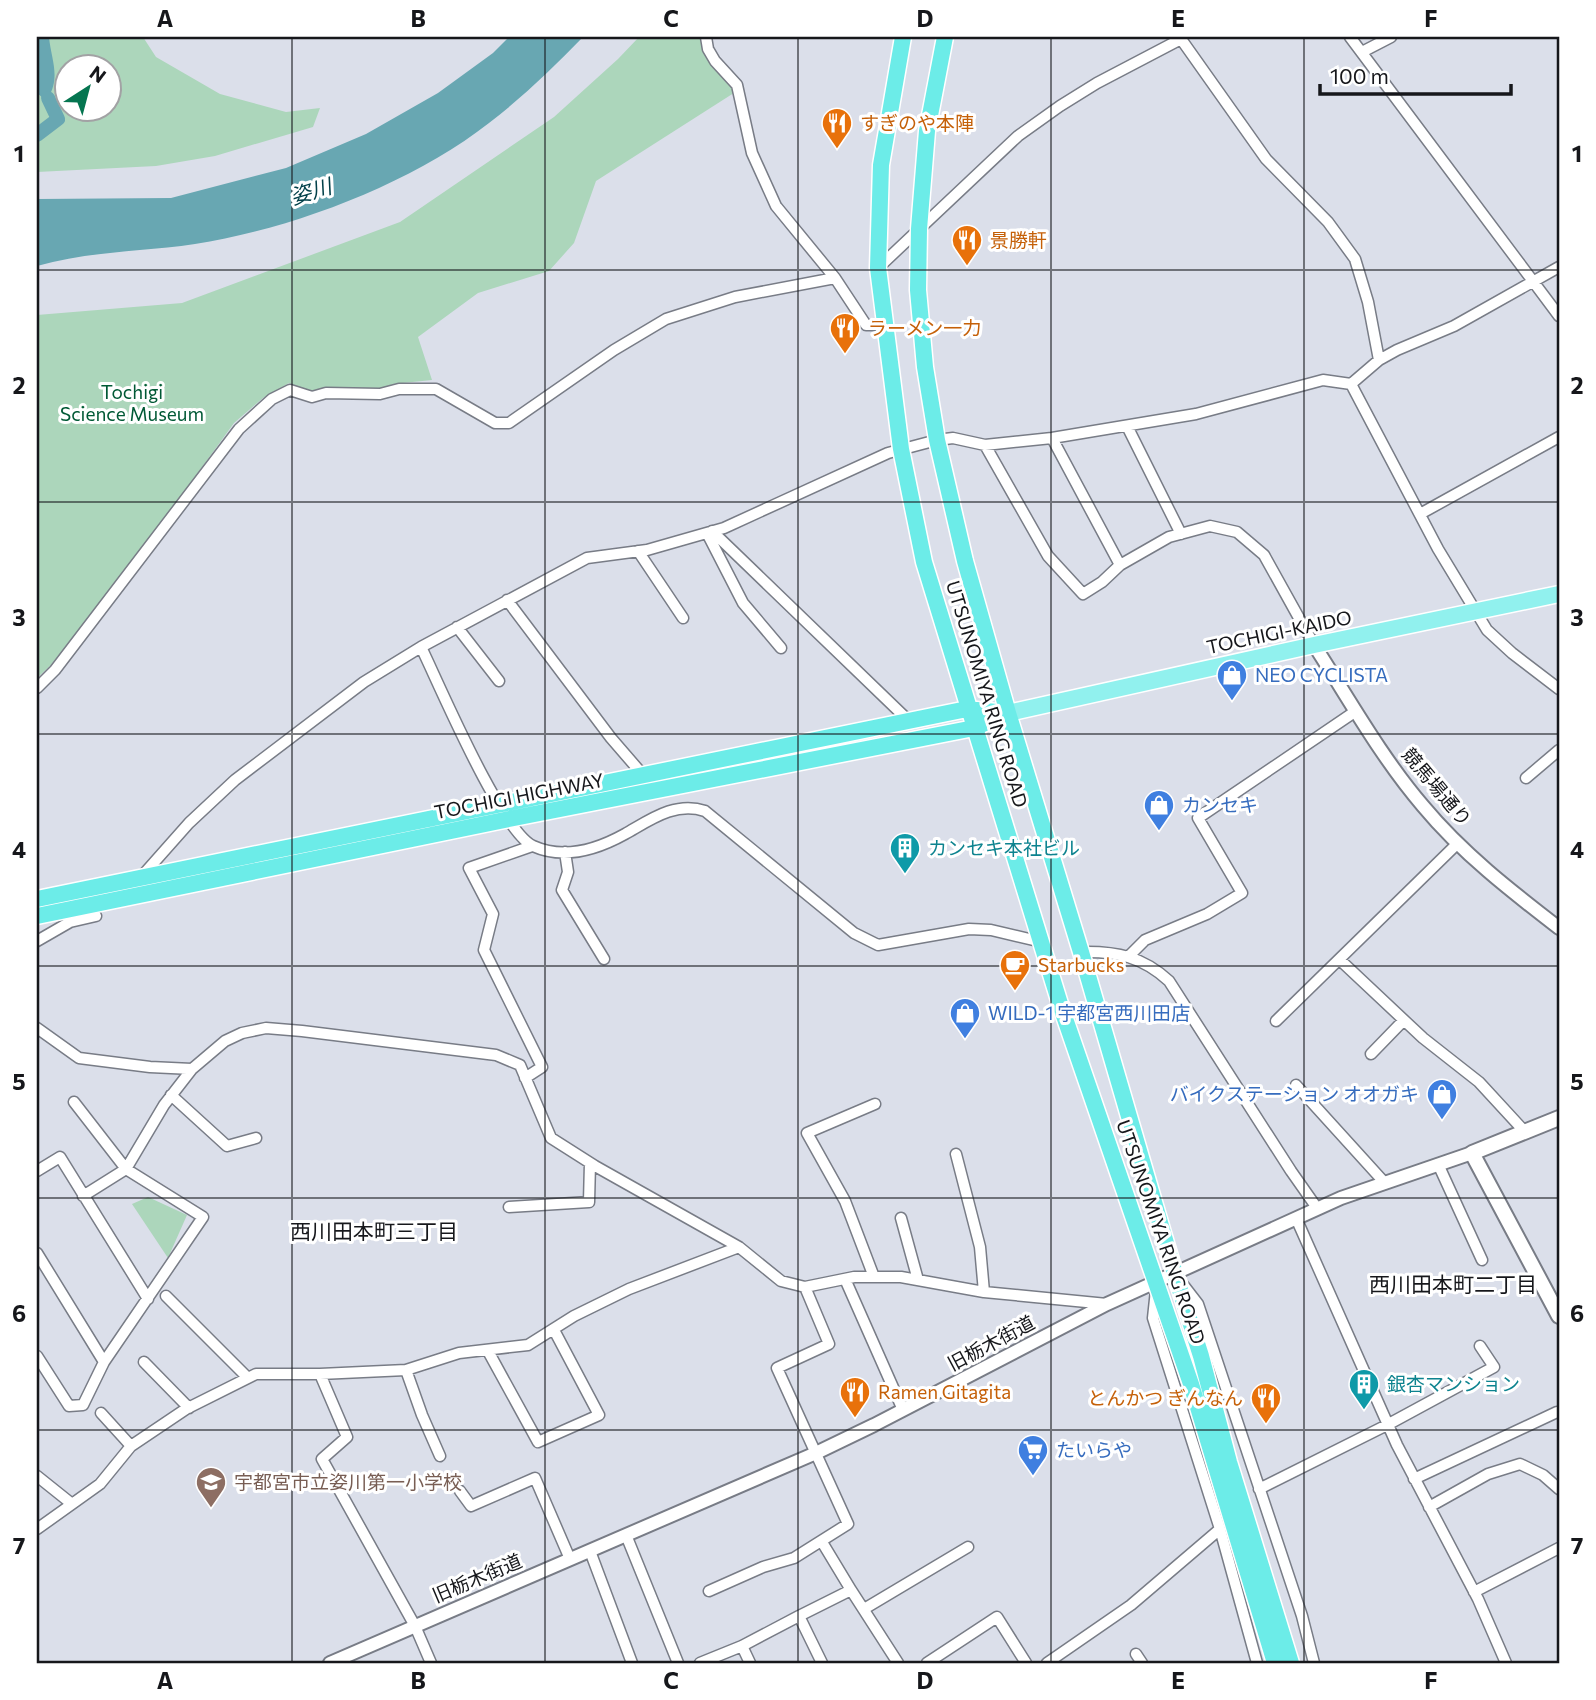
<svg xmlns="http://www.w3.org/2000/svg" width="1596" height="1700" viewBox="0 0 1596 1700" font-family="Commissioner,'Noto Sans JP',sans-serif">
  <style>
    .green { fill: #acd6bb; fill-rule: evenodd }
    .water { fill: #68a7b2 }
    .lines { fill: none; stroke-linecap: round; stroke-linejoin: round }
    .canal { stroke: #68a7b2; stroke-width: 14 }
    .minor-casing { stroke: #787c86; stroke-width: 13 }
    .tertiary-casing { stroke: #787c86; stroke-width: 16 }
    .secondary-casing { stroke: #787c86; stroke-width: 18 }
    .primary-casing { stroke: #fff; stroke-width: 19 }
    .trunk-casing { stroke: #fff; stroke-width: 19 }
    .minor { stroke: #fff; stroke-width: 10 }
    .tertiary { stroke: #fff; stroke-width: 12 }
    .secondary { stroke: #fff; stroke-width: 14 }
    .primary { stroke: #91f1ee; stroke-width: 16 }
    .trunk { stroke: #6cece8; stroke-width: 16 }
    .grid { fill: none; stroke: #16171b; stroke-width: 2; stroke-opacity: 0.55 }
    .labels { text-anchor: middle; stroke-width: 6; stroke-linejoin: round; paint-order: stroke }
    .food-label { font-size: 19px; fill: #c56008; stroke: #fff; text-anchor: start }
    .park-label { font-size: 19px; fill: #005935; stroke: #fff }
    .street-label { font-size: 19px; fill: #16171b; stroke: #fff }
    .shop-label { font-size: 19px; fill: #366cbe; stroke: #fff; text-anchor: start }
    .culture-label { font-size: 19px; fill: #0d838f; stroke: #fff; text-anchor: start }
    .education-label { font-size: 19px; fill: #785e54; stroke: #fff; text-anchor: start }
    .water-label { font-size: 21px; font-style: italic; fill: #024049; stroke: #fff }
    .neighbourhood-label { font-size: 21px; fill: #16171b; stroke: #fff }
    .neatline { fill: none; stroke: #16171b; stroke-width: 2.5 }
    .grid-label { font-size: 23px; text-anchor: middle; font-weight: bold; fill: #16171b }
  </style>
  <rect width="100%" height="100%" fill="#dbdfea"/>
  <path class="green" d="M37 37H143L156 57 220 94 286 112 320 108 313 127 215 156 156 166 37 172ZM66 66H108V108H66Z
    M639 37H703L737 91 596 181 574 243 549 271 478 293 418 337 432 380 393 384 378 391 323 389 310 392 289 383 263 398 234 423 142 550 50 666 37 678V315L182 303 400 222 554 117 618 59Z
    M148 1197 187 1215 168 1258 132 1204Z"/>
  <path class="water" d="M37 37H49C51 59 61 77 48 98H43L37 93Z
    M509 37H583C553 68 523 97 489 123 411 184 292 229 195 244 142 252 89 251 37 266V199L171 198 286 168 366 134 438 93 493 53Z"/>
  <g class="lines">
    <path class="canal" d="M37 135 58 119 48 98"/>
    <g class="minor-casing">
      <path id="minor" d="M706 37 708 49 715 61 737 85 752 153 776 206 835 278
        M1350 37 1559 316
        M1362 52 1391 37
        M879 267 1018 136 1060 106 1097 83 1181 39 1266 159 1328 222 1355 259 1368 302 1379 360
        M1351 384 1438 549 1487 630 1512 653 1559 689
        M1127 426 1181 534
        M1052 438 1120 565
        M985 445 1048 556 1083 594 1102 582 1120 565 1169 537 1210 526 1237 532 1264 555 1314 645
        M1420 514 1559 437
        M712 531 909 721
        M707 533 743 603 781 648
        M638 551 683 618
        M507 600 611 738 643 775
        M457 627 499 681
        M421 647C439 684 501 831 533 846 564 860 598 849 625 834 650 820 675 801 705 811L854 933 878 945 969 929 991 930 1042 942
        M37 688 55 670 239 429 272 399 290 390 312 397 326 393 380 394 399 389H436L495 423H509L614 350 666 319 735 297 835 278 866 325H884
        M1526 778 1559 750
        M565 852 568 872 562 890 604 959
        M142 876 189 823 235 780 364 682 421 647 587 558 647 550 724 528 888 453 937 440 953 438 985 445 1052 438 1196 414 1323 380 1351 384 1379 360 1397 350 1454 326 1559 267
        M37 941 70 922 96 916
        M1081 952C1117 951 1143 957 1169 981L1291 1171 1317 1208
        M1128 957 1145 940 1207 914 1242 893 1198 818 1356 711
        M1340 960 1423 1038 1479 1082 1526 1133
        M1276 1021 1458 843
        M37 1028 79 1058 150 1067 192 1069
        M1371 1054 1403 1021
        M525 1078 542 1067 484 950 493 914 469 868 532 846
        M1296 1085 1384 1182
        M171 1095 227 1146 256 1138
        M956 1154 980 1247 984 1292
        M1438 1164 1482 1260
        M37 1171 60 1157 148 1299
        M83 1196 126 1169 164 1105 192 1069 225 1041 242 1033 266 1028 302 1031 496 1055 520 1065 551 1138 595 1166 739 1247 781 1281 805 1287 854 1277H901L984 1292 1107 1304
        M509 1207 589 1202 590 1163
        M901 1218 918 1280
        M1296 1218 1397 1445 1478 1599 1506 1663
        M37 1253 104 1362
        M874 1277 845 1201 807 1133 875 1104
        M845 1279 903 1410
        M1181 1282 1198 1304 1302 1616 1314 1663
        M1156 1290 1153 1318 1220 1529 1257 1663
        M166 1296 248 1378
        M488 1351 538 1442 599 1415 554 1330
        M37 1356 69 1406 83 1405 104 1362 203 1217 126 1169 74 1102
        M144 1362 189 1408
        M406 1370 422 1415 440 1456
        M320 1374 347 1437 322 1459 415 1626 431 1663
        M101 1413 131 1446
        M37 1476 72 1504
        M1414 1479 1557 1412
        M1259 1489 1387 1425 1494 1367 1480 1346
        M460 1491 471 1506 535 1478 570 1559
        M1429 1507 1488 1474 1520 1464 1543 1475 1559 1489
        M37 1529 100 1484 131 1446 186 1409 256 1374H320L406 1370 459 1353 528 1345 574 1316 629 1289 739 1247
        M626 1535 678 1663
        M822 1542 851 1590
        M590 1551 632 1663
        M709 1591 763 1567 794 1558 848 1524 777 1368 829 1344 805 1287
        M1474 1592 1559 1548
        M864 1609 968 1547
        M799 1616 851 1590 898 1663
        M742 1646 750 1663
        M1136 1654 1142 1663
        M700 1663 742 1646 799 1616 822 1663
        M927 1663 997 1617 1026 1663
        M1047 1663 1131 1605 1220 1529"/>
    </g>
    <g class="tertiary-casing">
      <path id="tertiary" d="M1314 645C1349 699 1381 757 1423 806 1462 853 1511 891 1559 928
        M330 1663 816 1453 874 1425 1107 1304 1341 1198 1472 1153"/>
    </g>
    <g class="secondary-casing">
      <path id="secondary" d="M1559 1118 1472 1153 1559 1316"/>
    </g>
    <g class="primary-casing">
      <path id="primary" d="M1008 713 1314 645 1559 594"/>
    </g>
    <g class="trunk-casing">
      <path id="trunk" d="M903 37 881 165 878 268 901 449 924 562 1061 1007 1191 1384 1275 1663
        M945 37 927 131 919 229 918 290 925 367 937 440 965 561 1008 713 1081 952 1175 1274 1201 1356 1229 1462 1291 1663
        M37 899 967 709 1006 713
        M37 916 509 819 974 728 1008 713"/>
    </g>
    <use href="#minor" class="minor"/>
    <use href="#tertiary" class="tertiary"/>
    <use href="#secondary" class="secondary"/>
    <use href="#primary" class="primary"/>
    <use href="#trunk" class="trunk"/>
  </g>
  <path class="grid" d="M292 37V1663M545 37V1663M798 37V1663M1051 37V1663M1304 37V1663M37 270H1559M37 502H1559M37 734H1559M37 966H1559M37 1198H1559M37 1430H1559"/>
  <defs>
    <g id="restaurant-pin" transform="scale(1.575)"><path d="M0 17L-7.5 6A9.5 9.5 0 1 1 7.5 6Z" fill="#e8710a" stroke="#fff"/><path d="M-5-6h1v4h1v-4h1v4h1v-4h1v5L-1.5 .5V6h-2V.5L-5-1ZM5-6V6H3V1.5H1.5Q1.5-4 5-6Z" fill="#fff"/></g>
    <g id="shop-pin" transform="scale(1.575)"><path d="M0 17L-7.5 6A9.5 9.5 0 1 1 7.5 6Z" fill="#3f7fe0" stroke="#fff"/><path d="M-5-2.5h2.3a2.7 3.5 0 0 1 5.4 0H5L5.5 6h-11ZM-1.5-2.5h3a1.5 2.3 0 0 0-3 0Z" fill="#fff"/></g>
    <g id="building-pin" transform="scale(1.575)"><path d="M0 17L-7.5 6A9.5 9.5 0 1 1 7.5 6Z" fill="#0f9aa8" stroke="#fff"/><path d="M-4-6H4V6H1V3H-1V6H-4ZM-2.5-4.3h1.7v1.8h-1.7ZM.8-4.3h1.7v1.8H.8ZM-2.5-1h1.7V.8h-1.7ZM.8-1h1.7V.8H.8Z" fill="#fff"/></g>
    <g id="cafe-pin" transform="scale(1.575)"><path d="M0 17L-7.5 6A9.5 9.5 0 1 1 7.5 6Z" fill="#e8710a" stroke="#fff"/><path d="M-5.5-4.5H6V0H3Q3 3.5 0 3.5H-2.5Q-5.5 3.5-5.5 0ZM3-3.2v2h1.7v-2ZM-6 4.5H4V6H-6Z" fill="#fff"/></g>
    <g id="supermarket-pin" transform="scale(1.575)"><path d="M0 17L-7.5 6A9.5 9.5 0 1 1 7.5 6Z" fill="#3f7fe0" stroke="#fff"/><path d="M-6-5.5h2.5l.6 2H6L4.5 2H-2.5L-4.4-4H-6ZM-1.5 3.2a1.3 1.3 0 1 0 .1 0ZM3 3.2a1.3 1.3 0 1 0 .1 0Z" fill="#fff"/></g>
    <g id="school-pin" transform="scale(1.575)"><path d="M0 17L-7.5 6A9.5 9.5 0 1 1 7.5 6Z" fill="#8d6e63" stroke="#fff"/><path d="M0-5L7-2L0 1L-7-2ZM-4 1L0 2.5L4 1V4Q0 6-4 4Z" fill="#fff"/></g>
  </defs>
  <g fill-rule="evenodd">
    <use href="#restaurant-pin" x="837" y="123"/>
    <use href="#restaurant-pin" x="967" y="240"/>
    <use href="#restaurant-pin" x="845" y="328"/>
    <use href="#shop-pin" x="1232" y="675"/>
    <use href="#shop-pin" x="1159" y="805"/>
    <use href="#building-pin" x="905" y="848"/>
    <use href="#cafe-pin" x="1015" y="965"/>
    <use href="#shop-pin" x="965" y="1013"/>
    <use href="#shop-pin" x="1442" y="1094"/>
    <use href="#building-pin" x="1364" y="1384"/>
    <use href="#restaurant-pin" x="855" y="1392"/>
    <use href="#restaurant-pin" x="1266" y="1398"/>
    <use href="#supermarket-pin" x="1033" y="1450"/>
    <use href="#school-pin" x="211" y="1482"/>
  </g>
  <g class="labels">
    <g class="food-label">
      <text x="860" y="130">すぎのや本陣</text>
      <text x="990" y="247">景勝軒</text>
      <text x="868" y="335">ラーメン一力</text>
      <text x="1038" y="972">Starbucks</text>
      <text x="878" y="1399">Ramen Gitagita</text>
      <text x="1243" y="1405" text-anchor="end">とんかつ ぎんなん</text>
    </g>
    <g class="park-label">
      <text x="132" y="399">Tochigi<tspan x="132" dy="22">Science Museum</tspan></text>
    </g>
    <g class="street-label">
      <text transform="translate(1279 632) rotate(-12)" y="7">TOCHIGI-KAIDO</text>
      <text transform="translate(987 694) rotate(73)" y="7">UTSUNOMIYA RING ROAD</text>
      <text transform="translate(1437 787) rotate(50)" y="7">競馬場通り</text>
      <text transform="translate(519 796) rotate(-11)" y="7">TOCHIGI HIGHWAY</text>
      <text transform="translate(1161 1232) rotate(71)" y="7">UTSUNOMIYA RING ROAD</text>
      <text transform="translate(991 1343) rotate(-28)" y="7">旧栃木街道</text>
      <text transform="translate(477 1578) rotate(-23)" y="7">旧栃木街道</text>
    </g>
    <g class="shop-label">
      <text x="1255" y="682">NEO CYCLISTA</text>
      <text x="1182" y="812">カンセキ</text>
      <text x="988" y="1020">WILD-1 宇都宮西川田店</text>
      <text x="1419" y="1101" text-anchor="end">バイクステーション オオガキ</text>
      <text x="1056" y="1457">たいらや</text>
    </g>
    <g class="culture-label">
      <text x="928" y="855">カンセキ本社ビル</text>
      <text x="1387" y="1391">銀杏マンション</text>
    </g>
    <g class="education-label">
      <text x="234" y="1489">宇都宮市立姿川第一小学校</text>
    </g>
    <g class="water-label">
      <text transform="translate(311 192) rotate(-17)" y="7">姿川</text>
    </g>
    <g class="neighbourhood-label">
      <text x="374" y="1239">西川田本町三丁目</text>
      <text x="1453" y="1292">西川田本町二丁目</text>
    </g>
  </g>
  <rect width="1596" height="1700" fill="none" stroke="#ffffff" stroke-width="77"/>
  <g transform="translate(88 88) rotate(36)"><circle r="33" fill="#ffffff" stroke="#a2a2a4" stroke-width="2"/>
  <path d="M0-5L12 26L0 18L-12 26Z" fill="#057550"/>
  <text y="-10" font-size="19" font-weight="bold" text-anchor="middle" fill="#16171b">N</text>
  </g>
  <path d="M1320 84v10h191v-10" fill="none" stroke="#16171b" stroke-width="3.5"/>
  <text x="1330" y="84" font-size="21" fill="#16171b" stroke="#ffffff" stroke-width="5" paint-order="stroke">100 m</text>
  <rect x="38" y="38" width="1520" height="1624" class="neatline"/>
  <g class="grid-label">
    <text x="165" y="27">A</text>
    <text x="418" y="27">B</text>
    <text x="671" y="27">C</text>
    <text x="925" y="27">D</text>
    <text x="1178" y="27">E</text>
    <text x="1431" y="27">F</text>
    <text x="19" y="162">1</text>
    <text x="1577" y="162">1</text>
    <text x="19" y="394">2</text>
    <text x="1577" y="394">2</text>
    <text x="19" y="626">3</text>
    <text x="1577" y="626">3</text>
    <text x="19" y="858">4</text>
    <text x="1577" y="858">4</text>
    <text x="19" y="1090">5</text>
    <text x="1577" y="1090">5</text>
    <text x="19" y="1322">6</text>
    <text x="1577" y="1322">6</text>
    <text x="19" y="1554">7</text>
    <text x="1577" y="1554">7</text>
    <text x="165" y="1689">A</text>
    <text x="418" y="1689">B</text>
    <text x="671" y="1689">C</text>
    <text x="925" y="1689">D</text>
    <text x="1178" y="1689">E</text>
    <text x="1431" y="1689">F</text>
  </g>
</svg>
